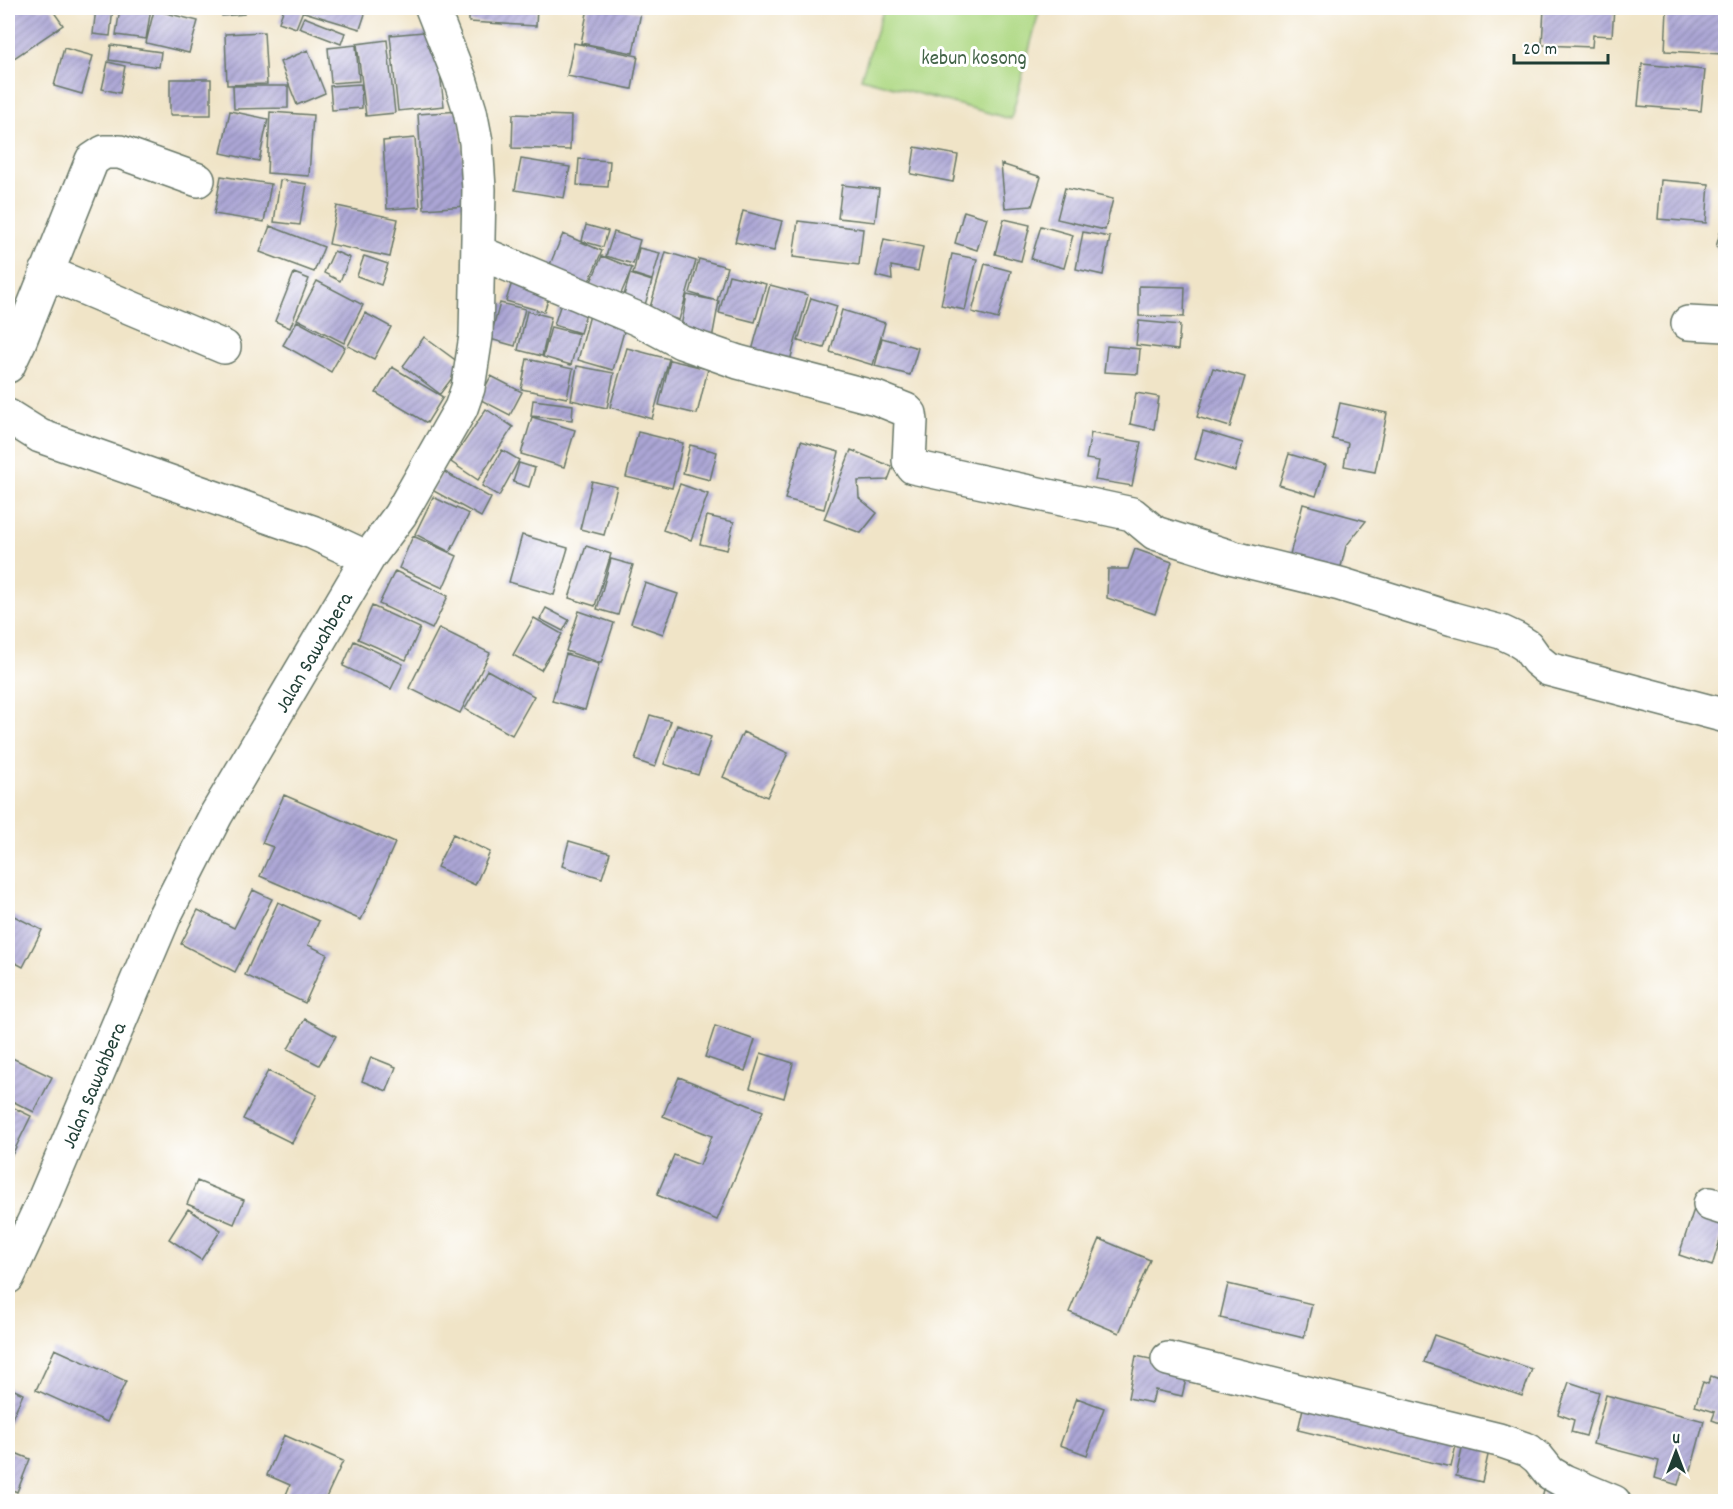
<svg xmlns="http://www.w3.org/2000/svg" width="1733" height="1509" viewBox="0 0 1733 1509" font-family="Dekko,sans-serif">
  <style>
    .garden { fill: #afd984; stroke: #678b5c; stroke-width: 1.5 }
    .building { fill: url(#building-hatch) }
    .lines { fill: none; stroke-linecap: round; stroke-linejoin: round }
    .street-casing { stroke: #687767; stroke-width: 36 }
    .street { stroke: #fff; stroke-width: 33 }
    .labels { text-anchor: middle; stroke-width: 6; stroke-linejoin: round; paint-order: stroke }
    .park-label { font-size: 21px; fill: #436448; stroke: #fff }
    .street-label { font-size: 21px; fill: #1f3d34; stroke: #fff }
  </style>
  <defs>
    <pattern id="building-hatch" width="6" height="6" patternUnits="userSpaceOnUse" patternTransform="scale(1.5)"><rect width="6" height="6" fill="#aca6d5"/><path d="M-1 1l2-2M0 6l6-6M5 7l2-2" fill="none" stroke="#8b88ae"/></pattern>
  </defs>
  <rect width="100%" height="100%" fill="#fff"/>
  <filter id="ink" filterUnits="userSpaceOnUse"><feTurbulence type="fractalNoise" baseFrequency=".0167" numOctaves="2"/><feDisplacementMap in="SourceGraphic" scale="12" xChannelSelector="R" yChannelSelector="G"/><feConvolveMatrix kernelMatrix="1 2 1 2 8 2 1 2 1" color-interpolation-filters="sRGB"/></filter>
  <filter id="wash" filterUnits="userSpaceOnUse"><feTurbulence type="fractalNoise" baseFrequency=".008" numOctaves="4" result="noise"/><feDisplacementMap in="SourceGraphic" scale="24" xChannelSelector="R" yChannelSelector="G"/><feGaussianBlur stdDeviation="1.35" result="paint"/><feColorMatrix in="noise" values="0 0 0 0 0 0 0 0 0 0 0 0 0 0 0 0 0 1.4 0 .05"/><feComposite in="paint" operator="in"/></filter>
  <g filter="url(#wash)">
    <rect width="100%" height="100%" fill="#f0e4c7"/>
    <path class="garden" d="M884 8H1040L1011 119 861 78Z"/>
    <g id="blocks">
      <path class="building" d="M19 8H51L63 25 8 62V15Z
        M96 8H113L110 36 93 34Z
        M120 8H151L146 39 116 35Z
        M221 8H243L244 14 222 16Z
        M284 8H304L296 28 279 22Z
        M306 8H367L360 29 304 12Z
        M469 8H537L536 26 469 22Z
        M588 8H618L641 12 633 53 581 43Z
        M1544 8H1614L1612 36 1593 35 1592 47 1542 45Z
        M1667 9 1725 12 1723 54 1665 51Z
        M154 10 198 21 189 53 146 43Z
        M304 17 345 33 341 44 299 28Z
        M435 31 444 106 398 111 390 35Z
        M264 32 267 84 227 85 225 34Z
        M387 40 395 113 366 116 357 44Z
        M574 43 638 56 632 89 567 76Z
        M111 45 161 52 159 67 109 60Z
        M356 45 359 81 331 83 328 48Z
        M64 48 93 56 82 94 54 86Z
        M308 50 325 93 297 105 280 62Z
        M108 62 125 66 120 93 102 89Z
        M1642 64 1705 70 1701 111 1638 106Z
        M170 79H211V115H170Z
        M361 84 362 108 332 110 330 86Z
        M233 86H288V108L234 109Z
        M230 111 268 119 259 161 221 153Z
        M460 111 467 206 424 209 418 114Z
        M270 112 313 115 309 176 267 173Z
        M513 114 571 116 570 150 512 148Z
        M415 138 420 207 387 209 383 141Z
        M915 147 958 155 953 182 911 174Z
        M521 159 570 167 564 198 515 190Z
        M579 159 610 161 608 187 577 185Z
        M1001 164 1041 177 1032 206 1005 208Z
        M221 176 271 184 264 222 214 214Z
        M280 180 307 184 300 225 274 222Z
        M1661 180 1709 184 1706 223 1658 219Z
        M842 185 879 189 875 222 838 218Z
        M1065 188 1113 199 1105 230 1057 219Z
        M337 206 398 219 390 257 329 244Z
        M743 211 782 221 774 251 735 242Z
        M964 211 987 218 977 250 955 243Z
        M1725 216V253L1716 247Z
        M1004 219 1030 225 1021 261 995 254Z
        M798 221 863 229 859 265 793 257Z
        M586 225 608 231 603 247 582 241Z
        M270 226 324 247 314 272 260 252Z
        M1041 226 1073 235 1064 268 1031 259Z
        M614 232 640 240 633 264 606 256Z
        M1083 232 1110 237 1103 275 1076 269Z
        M563 234 602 251 584 293 545 276Z
        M884 239 923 247 918 271 891 266 892 280 876 276Z
        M639 248 660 253 652 280 633 274Z
        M334 251 350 258 340 281 324 273Z
        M666 252 696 261 679 320 649 311Z
        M952 254 977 259 965 310 941 305Z
        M364 256 388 264 381 285 357 276Z
        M602 256 632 268 620 296 590 284Z
        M699 259 727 267 717 301 690 293Z
        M985 264 1011 271 998 319 972 312Z
        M294 273 309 279 290 328 275 321Z
        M630 274 652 281 645 305 623 299Z
        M729 275 766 284 755 322 719 313Z
        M317 281 363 305 344 343 297 319Z
        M512 282 550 293 544 312 506 301Z
        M770 285 808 295 788 368 750 358Z
        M1139 286 1185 287 1184 317 1139 316Z
        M687 295 719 301 711 344 679 337Z
        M811 298 837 306 824 348 798 341Z
        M562 300 588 307 580 333 554 325Z
        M500 303 525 309 515 346 490 339Z
        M842 310 885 323 873 365 830 352Z
        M527 311 551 317 542 356 518 350Z
        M591 311 627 321 613 370 578 360Z
        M365 313 391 327 374 359 348 346Z
        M297 321 345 347 331 372 283 345Z
        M1139 321 1180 325 1178 350 1136 345Z
        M551 327 579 334 571 365 543 357Z
        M424 337 462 365 440 394 403 366Z
        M882 338 918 348 910 375 875 366Z
        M1107 346 1140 349 1138 374 1104 372Z
        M627 348 669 359 652 419 610 407Z
        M527 359 573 369 567 398 521 389Z
        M670 360 708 369 697 414 659 405Z
        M577 366 614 373 607 408 571 400Z
        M392 367 443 397 427 423 376 393Z
        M1213 368 1245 377 1230 427 1197 417Z
        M491 376 522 392 510 415 479 399Z
        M1136 393 1159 397 1154 429 1130 424Z
        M533 400 573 405 572 420 531 416Z
        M1340 403 1387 413 1375 472 1344 466 1348 443 1332 439Z
        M486 409 513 427 478 480 451 462Z
        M532 417 575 430 564 467 521 454Z
        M1203 431 1243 443 1235 471 1195 459Z
        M638 432 683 443 672 488 626 477Z
        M1091 433 1141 442 1132 486 1095 480 1099 461 1086 459Z
        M801 441 839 452 824 509 785 499Z
        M690 445 717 452 710 480 683 473Z
        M502 450 519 460 499 496 482 486Z
        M851 450 893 467 888 480 858 481 859 498 877 513 861 533 824 519Z
        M1289 454 1326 465 1316 496 1279 485Z
        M519 463 535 468 529 487 513 482Z
        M443 471 491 498 481 517 432 490Z
        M592 481 617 487 604 535 580 529Z
        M680 484 708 494 691 540 663 530Z
        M433 497 469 514 450 552 415 534Z
        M1303 504 1366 521 1346 546 1339 575 1288 562Z
        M707 516 734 522 727 550 700 544Z
        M522 535 568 548 554 595 509 582Z
        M413 536 457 556 443 588 399 568Z
        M586 546 611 554 595 606 569 598Z
        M1135 549 1172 562 1155 614 1107 598 1108 569H1128Z
        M611 559 633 565 618 615 597 609Z
        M395 571 448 596 432 629 379 604Z
        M645 583 678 594 663 634 631 623Z
        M372 606 420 628 406 660 358 639Z
        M546 608 569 620 563 631 540 619Z
        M579 611 614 623 601 663 566 651Z
        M534 618 562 634 541 670 513 655Z
        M439 628 490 653 460 713 409 688Z
        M354 641 403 664 391 689 343 666Z
        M566 654 599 664 585 710 552 701Z
        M487 670 534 696 512 735 465 709Z
        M650 715 671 721 655 767 635 760Z
        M677 725 711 737 698 775 664 764Z
        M743 732 788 753 767 797 723 777Z
        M284 795 395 843 361 920 260 876 273 847 262 843Z
        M453 834 490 852 475 885 437 867Z
        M569 841 610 853 602 878 562 866Z
        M253 890 272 899 235 972 181 944 198 910 234 928Z
        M278 902 319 921 308 945 327 954 305 1003 245 975Z
        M8 913 42 930 23 967 8 959Z
        M305 1019 336 1036 319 1065 288 1049Z
        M715 1026 755 1040 745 1071 705 1057Z
        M761 1053 793 1063 784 1098 750 1088Z
        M8 1056 52 1077 34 1112 8 1099Z
        M371 1057 396 1067 387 1091 362 1081Z
        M268 1071 317 1095 292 1143 243 1119Z
        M679 1077 763 1111 717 1220 657 1195 674 1155 700 1165 712 1136 663 1116Z
        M8 1105 31 1116 12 1155 8 1153Z
        M197 1181 244 1200 234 1224 187 1204Z
        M1696 1203 1725 1224 1712 1266 1679 1255Z
        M188 1209 221 1230 201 1260 169 1239Z
        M1100 1239 1150 1260 1119 1333 1069 1312Z
        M1228 1284 1312 1304 1304 1338 1220 1318Z
        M1434 1335 1532 1369 1522 1396 1424 1362Z
        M55 1349 126 1381 107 1422 36 1390Z
        M1136 1356 1189 1367 1182 1396 1155 1390 1152 1403 1128 1398Z
        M1711 1376 1725 1381 1722 1388 1725 1389V1425L1712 1420 1715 1412 1695 1406 1703 1382 1708 1384Z
        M1569 1382 1599 1392 1586 1436 1571 1432 1574 1420 1558 1414Z
        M8 1387 23 1394 8 1427Z
        M1606 1395 1704 1421 1691 1470 1683 1468 1678 1485 1655 1478 1659 1461 1593 1444Z
        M1077 1398 1104 1408 1087 1455 1060 1445Z
        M1304 1404 1457 1441 1451 1467 1298 1430Z
        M284 1435 343 1461 324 1502H283L290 1485 267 1475Z
        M1465 1436 1491 1442 1482 1482 1456 1476Z
        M8 1450 30 1459 17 1492 8 1488Z
        M1546 1481 1572 1502H1541Z"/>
    </g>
  </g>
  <g filter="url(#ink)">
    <use href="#blocks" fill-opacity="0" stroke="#687767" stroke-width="1.5"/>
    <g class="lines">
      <g class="street-casing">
        <path id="street" d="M478 252 638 319 681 342 738 362 876 398 906 410 910 414 911 421 909 461 913 467 1132 514 1155 533 1234 558 1340 584 1453 619 1501 632 1516 639 1527 646 1537 660 1548 669 1726 716
          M46 272 224 347
          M1688 323 1726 325
          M8 366 19 343 92 160 104 152H120L198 180
          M8 416 40 436 312 532 368 558
          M1710 1204 1726 1209
          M8 1277 43 1202 164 917 216 815 368 558 400 515 461 408 468 388 476 336 479 189 476 142 470 111 460 79 432 8
          M1168 1359 1499 1440 1528 1450 1538 1458 1550 1473 1564 1481 1614 1502"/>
      </g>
      <use href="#street" class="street"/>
    </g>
  </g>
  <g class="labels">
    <g class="park-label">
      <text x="974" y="64">kebun kosong</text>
    </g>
    <g class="street-label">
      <text transform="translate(313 652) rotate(-60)" y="7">Jalan Sawahbera</text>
      <text transform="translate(93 1085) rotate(-67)" y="7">Jalan Sawahbera</text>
    </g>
  </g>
  <rect width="1733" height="1509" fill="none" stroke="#fff" stroke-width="30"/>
  <g transform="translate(1676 1452)" stroke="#ffffff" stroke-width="4.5" paint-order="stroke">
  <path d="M0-4.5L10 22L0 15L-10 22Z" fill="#1f3d34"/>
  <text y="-9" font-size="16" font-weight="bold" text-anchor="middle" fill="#1f3d34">U</text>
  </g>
  <path d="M1514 54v9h94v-9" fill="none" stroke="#1f3d34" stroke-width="3"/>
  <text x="1523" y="54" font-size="18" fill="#1f3d34" stroke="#ffffff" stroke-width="4.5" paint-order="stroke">20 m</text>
</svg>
